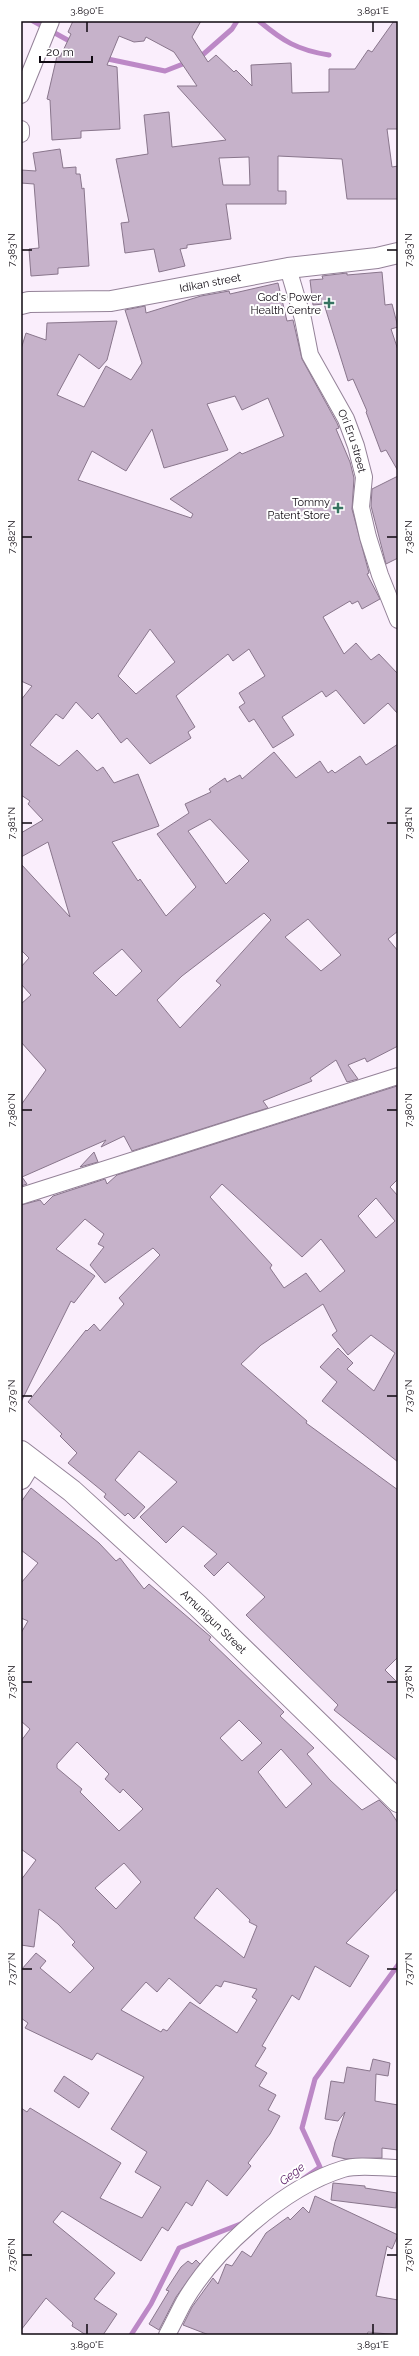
<svg xmlns="http://www.w3.org/2000/svg" width="419" height="2356" viewBox="0 0 419 2356" font-family="Raleway,sans-serif">
  <style>
    .lines { fill: none; stroke-linecap: round; stroke-linejoin: round }
    .stream { stroke: #bc88c6; stroke-width: 5 }
    .building { fill: #c6b2ca; stroke: #89768c; fill-rule: evenodd }
    .minor-casing { stroke: #948298; stroke-width: 18 }
    .tertiary-casing { stroke: #948298; stroke-width: 22 }
    .secondary-casing { stroke: #948298; stroke-width: 24 }
    .minor { stroke: #fff; stroke-width: 16 }
    .tertiary { stroke: #fff; stroke-width: 20 }
    .secondary { stroke: #fff; stroke-width: 22 }
    .ticks { fill: none; stroke: #0f0911; stroke-width: 1.5 }
    .poi-dot { fill: #357360; stroke: #fff; stroke-width: 1.5 }
    .labels { text-anchor: middle; stroke-width: 4; stroke-linejoin: round; paint-order: stroke }
    .street-label { font-size: 11px; fill: #0f0911; stroke: #fff }
    .poi-label { font-size: 11px; fill: #0f0911; stroke: #fff; text-anchor: end }
    .water-label { font-size: 12px; font-style: italic; fill: #561663; stroke: #fff }
    .neatline { fill: none; stroke: #0f0911; stroke-width: 1.5 }
    .ticks-label { font-size: 10px; text-anchor: middle; fill: #0f0911 }
  </style>
  <rect width="100%" height="100%" fill="#faeefc"/>
  <g class="lines">
    <path class="stream" d="M33 21 73 43
      M259 21C283 41 297 50 329 55
      M103 58 165 71 188 62
      M199 58 232 29 237 21
      M303 2179 320 2167 302 2128 315 2079 398 1965
      M131 2335 151 2304 179 2248 243 2223"/>
  </g>
  <path class="building" d="M73 21H201L192 37 208 62 216 55 234 72 236 70 252 86 251 65 291 63 292 93 329 92V69H355L368 50 372 52 394 21H398V129H387L392 167 398 166V199H347L342 159 278 156V191H286V204H226L231 239 187 245V248L180 249 185 266 159 272 154 249 125 253 121 223 129 222 116 159 148 154 144 115 169 112 172 147 226 140 177 86H197L174 52 146 37 144 41 134 42 119 36 107 65 117 67 120 129 81 131V138L52 140 50 100 47 99 57 56 60 57 71 34 68 32ZM249 157 250 185H223L219 158Z
    M60 149 63 168 76 167V174H80L82 189 84 188 89 266 58 268V274L31 276 29 249 39 248 34 184 21 183V170L36 171 33 153Z
    M382 272 385 305 392 304 398 327 391 329 398 350V471L386 450 381 452 366 412 367 411 353 379 348 381 324 304 313 305 310 280 323 279 322 276 347 273V275Z
    M278 283 287 321 293 320 302 359 337 423 339 428 336 429 350 462 354 478 352 509 369 573 367 574 380 599 362 609 358 601 352 604 350 601 323 617 344 654 356 643 371 660 379 654 398 674V714L388 703 364 724 336 690 326 697 322 691 282 717 294 735 273 748 254 719 249 722 239 707 245 703 239 693 265 676 249 649 233 661 228 654 176 696 195 727 188 732 191 738 150 764 127 738 121 743 98 713 92 719 76 702 63 719 56 714 30 745 59 766 77 750 97 771 103 767 114 783 138 774 159 826 112 842 138 881 140 879 166 916 196 887 157 834 189 813 185 804 211 792 209 789 225 778 227 782 240 775 242 779 274 752 296 778 320 761 328 773 332 770 335 773 360 756 366 765 398 744V931L388 939 398 951V1046L367 1062 365 1058 348 1065 358 1079 347 1082 336 1060 310 1078 312 1081 263 1101 268 1108 132 1151 124 1136 101 1147 106 1140 22 1177 27 1184 21 1186V1105L46 1070 21 1042V1004L31 995 21 984V967L29 958 21 950V864L70 917 48 842 21 857V833L43 820 28 804 30 801 21 795V700L32 686 21 681V349L26 333 46 340 47 323 117 321 107 360 99 369 79 354 57 395 84 407 106 366 131 380 142 363 125 310 145 306 146 313 201 296 229 291 230 294ZM235 396 242 410 268 398 284 436 242 454 240 452 170 499 193 514 191 518 78 480 92 451 126 471 152 429 164 468 228 450 207 404ZM150 629 175 662 136 694 118 676ZM210 819 249 861 226 884 188 831ZM264 913 271 920 216 981 221 985 180 1028 157 1000 182 976ZM308 919 341 955 321 971 285 937ZM122 949 142 971 116 996 93 973Z
    M398 476V558L386 564 371 506 372 489Z
    M397 1086 398 1179 390 1187 398 1196V1462L322 1401 337 1382 320 1367 338 1348 353 1363 347 1369 374 1391 395 1353 371 1335 348 1355 332 1335 337 1331 323 1304 261 1345 241 1364 307 1421 306 1423 398 1490V1657L385 1670 398 1683V1761L334 1710 338 1705 246 1615 265 1597 228 1562 214 1576 204 1566 217 1554 183 1526 166 1543 140 1517 177 1482 139 1451 115 1480 145 1507 134 1519 128 1513 125 1516 104 1497 106 1494 68 1463 77 1453 60 1436 62 1434 28 1402 86 1330 87 1331 94 1324 100 1331 124 1304 119 1298 160 1255 153 1248 105 1283 90 1265 104 1247 98 1244 104 1234 85 1219 56 1249 95 1276 74 1303 71 1301 21 1402V1205L40 1200 44 1205 53 1196 105 1179 107 1184 117 1175ZM222 1184 302 1257 321 1239 345 1271 320 1292 306 1273 284 1288 270 1268 272 1265 210 1197ZM376 1198 395 1221 376 1238 358 1216Z
    M94 1152 98 1162 80 1167Z
    M31 1488 99 1543 116 1561 120 1558 144 1589 149 1584 211 1637 209 1640 284 1712 280 1716 314 1748 307 1754 330 1780 362 1810 379 1800 390 1811 398 1823V1888L346 1943 369 1956 350 1987 315 1966 299 2000 292 1995 262 2046 266 2048 255 2066 267 2073 259 2086 276 2095 268 2110 280 2116 270 2134 248 2163 251 2166 227 2196 207 2180 192 2206 186 2202 168 2231 162 2227 141 2261 62 2211 53 2222 115 2273 94 2299 117 2314 103 2335H86L72 2326 73 2323 46 2298 21 2330V2108L27 2112 30 2108 121 2163 100 2198 142 2218 161 2187 135 2172 147 2152 111 2129 144 2077 97 2053 92 2060 25 2028 28 2023 21 2018V1970L36 1953 46 1961 40 1968 70 1993 94 1968 72 1945 75 1942 58 1924 39 1909 34 1947 21 1945V1880L36 1860 21 1849V1741L30 1729 21 1721V1633L28 1621 21 1618V1583L38 1563 21 1550V1502ZM239 1720 262 1743 242 1761 220 1738ZM77 1742 109 1774 105 1779 120 1793 123 1789 143 1809 119 1831 80 1792 82 1789 57 1768V1764ZM281 1749 312 1784 286 1808 258 1772ZM124 1863 141 1882 116 1909 95 1888ZM217 1888 250 1920 249 1922 257 1926 244 1958 194 1918ZM169 1978 200 2004 216 1985 221 1987 224 1981 257 1989 252 1997 257 2000 237 2033 190 2002 167 2031 163 2029 161 2032 121 2010 146 1982 157 1992Z
    M373 2059 390 2063 388 2076 376 2074 375 2101 398 2105V2150L382 2148V2158L346 2159 332 2156 335 2142 345 2112 338 2121 325 2119 331 2081 344 2083 347 2067 370 2071Z
    M64 2076 89 2093 79 2108 54 2091Z
    M333 2183 365 2186V2188L397 2193 396 2208 331 2200Z
    M315 2196 398 2235 392 2249 387 2246 376 2296 398 2300V2335L368 2332 367 2335H209L183 2325 192 2307 213 2278 218 2284 226 2264 232 2266 242 2251 251 2257 266 2233 288 2217 290 2220 303 2207 309 2213Z
    M196 2260 200 2264 176 2297 159 2330 149 2324 169 2291 166 2290 181 2267 188 2261 192 2264Z"/>
  <g class="lines">
    <g class="minor-casing">
      <g id="minor">
        <path d="M21 95 51 21"/>
        <path d="M21 129V134"/>
        <path id="s1" d="M288 268 303 319 310 355 346 419 356 446 364 477 361 507 368 537 380 575 398 620"/>
        <path d="M21 1196 398 1076"/>
        <path d="M167 2335C173 2324 178 2313 184 2302 215 2249 284 2187 343 2169 359 2164 381 2168 398 2168"/>
      </g>
    </g>
    <g class="tertiary-casing">
      <g id="tertiary">
        <path id="s2" d="M21 304 29 302 111 301 288 268 377 258 398 253"/>
        <path d="M21 1479 32 1461"/>
      </g>
    </g>
    <g class="secondary-casing">
      <g id="secondary">
        <path id="s3" d="M21 1452 72 1491 197 1605 398 1801"/>
      </g>
    </g>
    <use href="#minor" class="minor"/>
    <use href="#tertiary" class="tertiary"/>
    <use href="#secondary" class="secondary"/>
  </g>
  <path class="ticks" d="M87 22V32M373 22V32M22 250H32M387 250H397M22 537H32M387 537H397M22 823H32M387 823H397M22 1110H32M387 1110H397M22 1396H32M387 1396H397M22 1682H32M387 1682H397M22 1969H32M387 1969H397M22 2255H32M387 2255H397M87 2324V2334M373 2324V2334"/>
  <g class="poi-dot">
    <path d="M327 297h4v4h4v4h-4v4h-4v-4h-4v-4h4z"/>
    <path d="M336 502h4v4h4v4h-4v4h-4v-4h-4v-4h4z"/>
  </g>
  <g class="labels">
    <g class="street-label">
      <text dy="4" stroke="none"><textPath href="#s2" startOffset="191">Idikan street</textPath></text>
      <text dy="4" stroke="none"><textPath href="#s1" startOffset="186">Ori Eru street</textPath></text>
      <text dy="4" stroke="none"><textPath href="#s3" startOffset="257">Amunigun Street</textPath></text>
    </g>
    <g class="poi-label">
      <text x="321" y="301">God's Power<tspan x="321" dy="13">Health Centre</tspan></text>
      <text x="330" y="506">Tommy<tspan x="330" dy="13">Patent Store</tspan></text>
    </g>
    <g class="water-label">
      <text transform="translate(292 2174) rotate(-37)" y="4">Gege</text>
    </g>
  </g>
  <rect width="419" height="2356" fill="none" stroke="#ffffff" stroke-width="44"/>
  <path d="M40 56v6h52v-6" fill="none" stroke="#0f0911" stroke-width="2"/>
  <text x="46" y="56" font-size="12" fill="#0f0911" stroke="#ffffff" stroke-width="3" paint-order="stroke">20 m</text>
  <rect x="22" y="22" width="375" height="2312" class="neatline"/>
  <g class="ticks-label">
    <text x="87" y="14">3.890°E</text>
    <text x="373" y="14">3.891°E</text>
    <text transform="translate(11 250) rotate(-90)" y="4">7.383°N</text>
    <text transform="translate(408 250) rotate(-90)" y="4">7.383°N</text>
    <text transform="translate(11 537) rotate(-90)" y="4">7.382°N</text>
    <text transform="translate(408 537) rotate(-90)" y="4">7.382°N</text>
    <text transform="translate(11 823) rotate(-90)" y="4">7.381°N</text>
    <text transform="translate(408 823) rotate(-90)" y="4">7.381°N</text>
    <text transform="translate(11 1110) rotate(-90)" y="4">7.380°N</text>
    <text transform="translate(408 1110) rotate(-90)" y="4">7.380°N</text>
    <text transform="translate(11 1396) rotate(-90)" y="4">7.379°N</text>
    <text transform="translate(408 1396) rotate(-90)" y="4">7.379°N</text>
    <text transform="translate(11 1682) rotate(-90)" y="4">7.378°N</text>
    <text transform="translate(408 1682) rotate(-90)" y="4">7.378°N</text>
    <text transform="translate(11 1969) rotate(-90)" y="4">7.377°N</text>
    <text transform="translate(408 1969) rotate(-90)" y="4">7.377°N</text>
    <text transform="translate(11 2255) rotate(-90)" y="4">7.376°N</text>
    <text transform="translate(408 2255) rotate(-90)" y="4">7.376°N</text>
    <text x="87" y="2348">3.890°E</text>
    <text x="373" y="2348">3.891°E</text>
  </g>
</svg>
